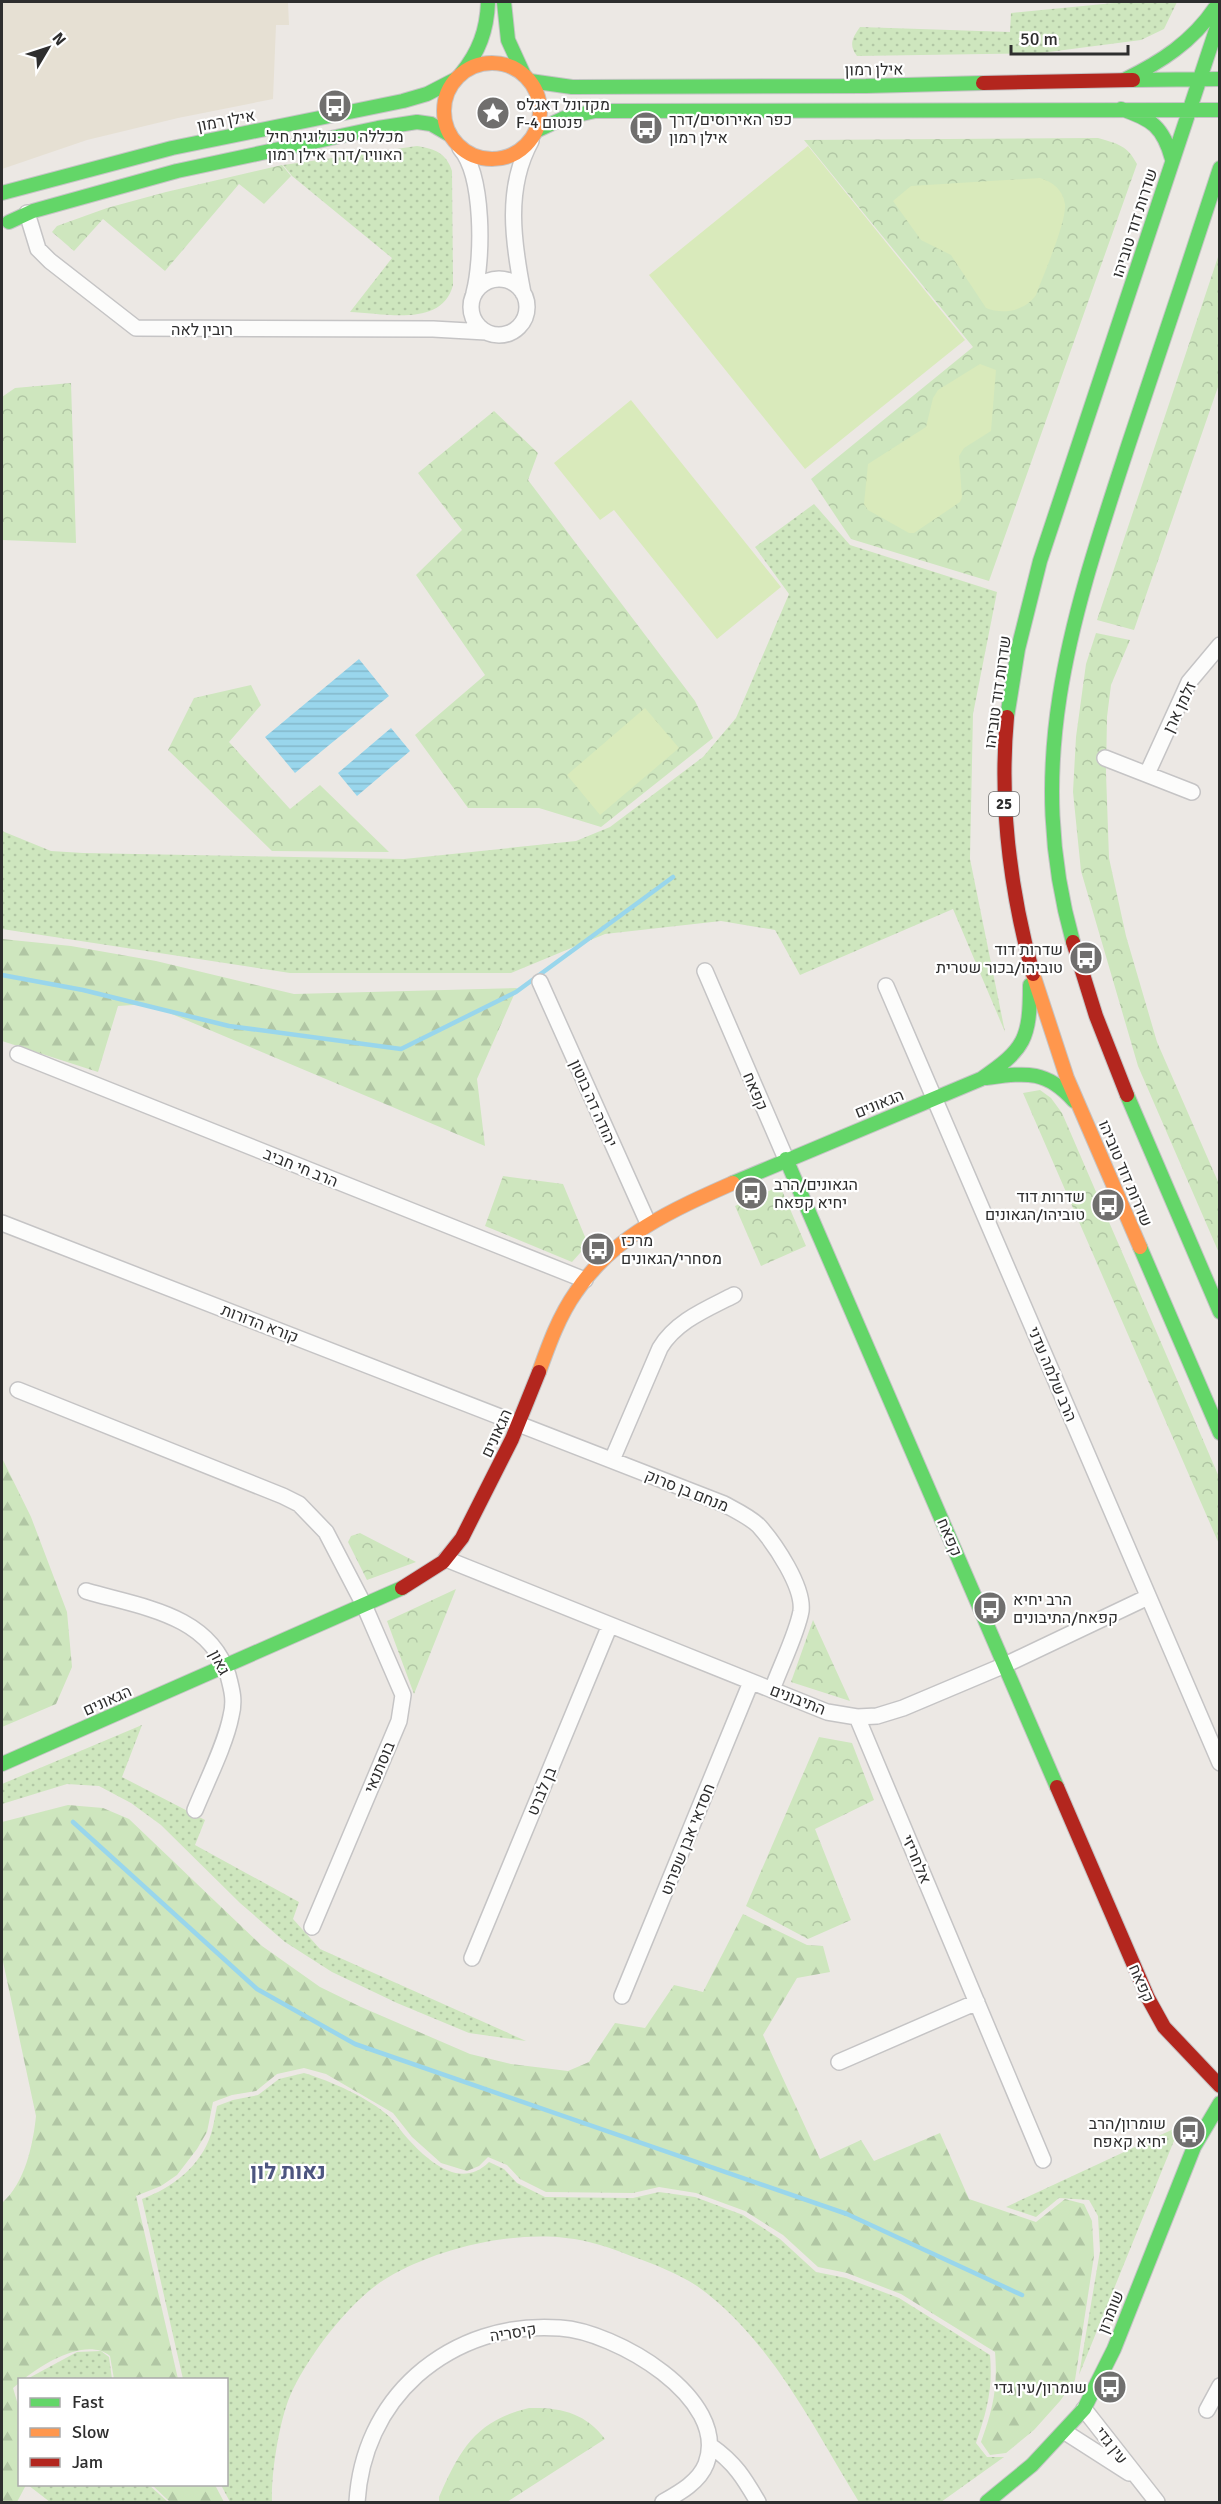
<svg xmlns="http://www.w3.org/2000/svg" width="1221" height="2504" viewBox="0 0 1221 2504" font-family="Signika,Heebo,sans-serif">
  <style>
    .education { fill: #e6e0d3 }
    .grass { fill: url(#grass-dots) }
    .forest { fill: url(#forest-firs) }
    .park { fill: url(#park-crowns) }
    .pitch { fill: #d9eabb }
    .water { fill: url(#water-rules) }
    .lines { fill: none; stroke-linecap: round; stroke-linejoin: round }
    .stream { stroke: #99d6ec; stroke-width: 4.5 }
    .street-casing { stroke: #c5c4c5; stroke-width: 18 }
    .fast-casing { stroke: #c5c4c5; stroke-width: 16 }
    .slow-casing { stroke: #c5c4c5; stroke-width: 16 }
    .jam-casing { stroke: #c5c4c5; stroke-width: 16 }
    .street { stroke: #fcfcfb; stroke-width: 15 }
    .fast { stroke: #63d668; stroke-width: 14 }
    .slow { stroke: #ff974d; stroke-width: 14 }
    .jam { stroke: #b3261e; stroke-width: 14 }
    .labels { text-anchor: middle; stroke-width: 4.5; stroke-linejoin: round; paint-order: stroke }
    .shield { fill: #fff; stroke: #6d6d6d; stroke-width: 1.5 }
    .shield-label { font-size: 15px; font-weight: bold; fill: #2e2e2e }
    .street-label { font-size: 16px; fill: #2e2e2e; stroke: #fff }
    .poi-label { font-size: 16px; fill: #2e2e2e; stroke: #fff; text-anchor: start }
    .district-label { font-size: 22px; font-weight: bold; fill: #4d5680; stroke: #fff }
  </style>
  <defs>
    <pattern id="grass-dots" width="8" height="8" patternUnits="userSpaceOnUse" patternTransform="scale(1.5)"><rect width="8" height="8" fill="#cee6be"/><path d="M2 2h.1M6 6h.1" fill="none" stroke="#b1c6a4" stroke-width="1.8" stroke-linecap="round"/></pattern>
    <pattern id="forest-firs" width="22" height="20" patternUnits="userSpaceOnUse" patternTransform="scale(1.5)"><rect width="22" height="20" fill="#cee6be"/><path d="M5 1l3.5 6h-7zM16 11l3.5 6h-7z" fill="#b1c6a4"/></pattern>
    <pattern id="park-crowns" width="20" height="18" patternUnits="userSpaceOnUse" patternTransform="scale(1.5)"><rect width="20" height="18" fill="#cee6be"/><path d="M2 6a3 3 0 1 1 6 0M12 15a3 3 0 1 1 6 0" fill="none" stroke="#b1c6a4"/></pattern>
    <pattern id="water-rules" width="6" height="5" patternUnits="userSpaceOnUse" patternTransform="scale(1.5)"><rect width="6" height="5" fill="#99d6ec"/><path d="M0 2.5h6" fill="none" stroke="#84b8cb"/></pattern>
  </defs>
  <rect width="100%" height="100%" fill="#ece8e4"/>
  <path class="education" d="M2 2H288L289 25H276L273 99 178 118 87 140 2 169Z"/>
  <path class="grass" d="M1124 2H1177L1164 29 1141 40 1041 53 857 56C848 45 853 37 860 27L1010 32 1011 13Z
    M417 146C434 149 446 152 452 171L453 285C442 328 384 313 350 312L392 258 292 176 283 165Z
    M814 504 850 545 997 592 973 714 970 859 1005 1032 953 909 800 975 775 930 721 921 605 934 511 973H290L2 929V831L51 851 83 853 404 859 576 841 610 827 703 757 736 718 789 594 755 547Z
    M142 1725 122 1777 205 1820 195 1845 299 1902 293 1919 320 1949 526 2041 469 2033 397 2003 332 1972 285 1942 240 1903 161 1825 131 1803 99 1786 67 1784 2 1804V1784Z
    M304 2073C331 2081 369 2098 390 2117 397 2124 401 2132 408 2139 429 2162 461 2190 489 2162L504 2169 517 2183 545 2197 633 2198 659 2192 695 2197 743 2215 780 2239 816 2272 846 2278 899 2298 990 2355C993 2389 987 2410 976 2443L987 2457H1004L941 2502H859C813 2427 771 2339 697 2286 677 2273 654 2264 631 2256 611 2248 588 2240 566 2238 510 2231 435 2249 387 2278 350 2300 307 2357 290 2396 279 2422 271 2474 272 2502H230L221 2485 226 2484V2380L183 2379 142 2199C172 2188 201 2166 211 2134 214 2125 215 2115 217 2106L233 2100 258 2095 279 2079Z
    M1180 2126 1079 2375 1100 2251 1098 2216 1089 2200 1059 2198 1036 2217 1006 2207Z
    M101 2351 109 2357 112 2379H27L77 2352Z
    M28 2485H149L168 2502H50Z"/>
  <path class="forest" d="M2 939 71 946 156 961 294 994 517 988 477 1079 485 1146 148 1004 118 1006 98 1072 2 1041Z
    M2 1458 31 1517 67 1612 72 1667 56 1704 2 1727Z
    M68 1805 103 1808 129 1819 262 1946 320 1987 361 2007 470 2054 511 2064 568 2071 589 2062 615 2023 645 2028 674 1985 703 1992 743 1914 807 1945 823 1946 830 1972 797 1978 763 2035 820 2159 861 2140 874 2161 940 2133 969 2199 1036 2222 1065 2199 1084 2204 1092 2221 1094 2256 1075 2380 1060 2401 1034 2430 1006 2453 990 2455 981 2442C993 2409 998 2387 995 2352L901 2294 847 2273 818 2267 783 2235 745 2211 696 2193 659 2187 633 2193 546 2192 520 2179 507 2165 488 2157 479 2166 467 2171 441 2163 412 2137 393 2113 326 2074 304 2068 277 2074 256 2091 232 2095 213 2102 207 2132 197 2149 177 2175 161 2186 136 2196 178 2379H114L110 2356C87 2337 44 2363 24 2379L20 2380 19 2383 13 2388 19 2408 20 2484 26 2485 17 2502H2V2203C25 2183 33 2145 36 2116L2 1957V1822Z
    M152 2485H215L224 2502H170Z"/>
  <path class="park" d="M1098 138C1118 144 1127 145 1137 164L989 581 851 539 811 479 973 347 804 140Z
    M282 165 291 176 264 204 239 184 165 271 103 219 74 251 52 232 57 226 107 208 166 192Z
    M1219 254V384L1134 630 1097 620Z
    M71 383 76 543 2 540V397L15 388Z
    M494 411 538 453 528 480 695 701 713 738 601 827 539 808H468L415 735 485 675 416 575 462 530 418 473Z
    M1096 633 1130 640 1111 685 1107 717 1106 773 1109 858 1126 936 1157 1042 1219 1184V1253L1138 1066 1081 871 1073 792 1076 737 1086 664Z
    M251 685 261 705 229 742 290 809 320 785 389 852 272 851 168 750 194 698Z
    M1040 1090 1051 1098 1062 1113 1219 1477V1544L1023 1093Z
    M503 1176 563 1184 588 1244 572 1262 485 1226Z
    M780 1186 806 1246 761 1266 735 1206Z
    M360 1533 416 1562 367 1580 348 1542 351 1536Z
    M456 1589 414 1694 387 1621Z
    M813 1620 850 1701 791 1682Z
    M819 1737 852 1743 874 1800 815 1829 851 1920 808 1939 746 1906Z
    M529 2408C560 2407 586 2413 605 2439L507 2502H439V2497C460 2450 475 2421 529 2408Z"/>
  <path class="pitch" d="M808 146 965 340 805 469 649 275Z
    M1040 178C1053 182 1063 190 1065 204 1067 221 1043 276 1036 295 1025 311 1003 315 986 308L951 255 921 240 893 201 911 186Z
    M980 364 996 370 991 431 964 448 959 456 962 497 960 502 914 533H909L868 510 864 504 868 464 926 427 933 398 938 390Z
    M631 400 781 587 717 639 614 510 600 520 554 463Z
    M645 708 679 748 600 815 567 775Z"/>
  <path class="water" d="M359 659 389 696 295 773 265 737Z
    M391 728 410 751 357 796 338 773Z"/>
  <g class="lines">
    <path class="stream" d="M2 975 83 990 229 1026 401 1049 516 992 673 877
      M73 1822 257 1989 355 2044 847 2214 1022 2295"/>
    <g class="street-casing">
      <path id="street" d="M460 148C484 175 483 259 474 293
        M27 213 38 249 50 261 136 328 433 329 486 332
        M471 307a28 28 0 1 1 56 0a28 28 0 1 1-56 0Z
        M523 293C513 242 505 188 531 141
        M1105 758 1192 792
        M1147 774 1189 682 1220 645
        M705 971 786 1159
        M540 982 648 1223
        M886 986 1220 1763
        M18 1054 585 1280
        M2 1223 724 1504C735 1510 750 1517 759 1526 775 1544 804 1587 801 1611 797 1634 780 1667 772 1690
        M18 1390 283 1496 299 1504 326 1532 364 1605 403 1695 399 1721 312 1927
        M612 1460 660 1348C676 1321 707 1309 734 1295
        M446 1559 827 1712 857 1717 877 1716 903 1708 1005 1665 1148 1597
        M86 1591C140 1607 209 1614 228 1675 232 1690 235 1701 231 1716 226 1743 206 1783 195 1810
        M857 1717 1043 2160
        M472 1958 610 1625
        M622 1996 751 1682
        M839 2062 977 2002
        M1084 2409 1157 2502
        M1207 2410 1220 2386
        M1065 2432 1129 2473
        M711 2446C735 2463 744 2478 758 2502
        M357 2502C360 2453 380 2408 417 2375 457 2340 508 2324 560 2328 614 2331 731 2398 706 2464 699 2482 679 2493 663 2502"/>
    </g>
    <g class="fast-casing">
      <path id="fast" d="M504 2 508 40 524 75
        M461 74C479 52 487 30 488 2
        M1124 80C1161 62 1192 42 1215 8
        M1133 80 1220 79
        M530 81 572 87 866 86 983 83
        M1121 109C1152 119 1163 127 1172 159
        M536 131 564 118 595 111 1220 110
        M2 193 172 148 403 101 427 94 456 79
        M9 222 33 211 177 171 378 128 417 122 431 124 450 135
        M1007 717 1018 649 1040 561 1220 18
        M1073 942C1022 760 1073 615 1129 443 1160 351 1190 260 1220 168
        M986 1078C1025 1073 1046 1069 1074 1101
        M981 1079C1025 1049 1030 1039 1030 985
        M1127 1095 1220 1312
        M786 1159 1057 1787
        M733 1183 981 1079
        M1140 1247 1220 1433
        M2 1764 402 1588
        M987 2502 1032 2465 1084 2409 1114 2349 1194 2147 1220 2103"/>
    </g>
    <g class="slow-casing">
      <path id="slow" d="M444 111a48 48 0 1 1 96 0a48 48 0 1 1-96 0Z
        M1033 974 1067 1078 1140 1247
        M539 1372C549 1344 559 1316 576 1292 613 1236 674 1209 733 1183"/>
    </g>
    <g class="jam-casing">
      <path id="jam" d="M983 83 1133 80
        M1007 717C999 805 1010 890 1033 974
        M1073 942 1096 1016 1127 1095
        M402 1588 443 1562 462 1538 512 1439 539 1372
        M1057 1787 1148 1998 1164 2027 1220 2086"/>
    </g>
    <use href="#street" class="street"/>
    <use href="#fast" class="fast"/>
    <use href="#slow" class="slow"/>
    <use href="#jam" class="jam"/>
  </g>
  <defs>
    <g id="bus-disc" transform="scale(1.725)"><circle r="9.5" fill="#706f6e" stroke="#fff"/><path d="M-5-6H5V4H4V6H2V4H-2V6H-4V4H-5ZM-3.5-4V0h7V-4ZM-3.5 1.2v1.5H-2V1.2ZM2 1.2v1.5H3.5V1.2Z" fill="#fff"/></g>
    <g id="sight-disc" transform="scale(1.725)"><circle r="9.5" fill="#706f6e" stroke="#fff"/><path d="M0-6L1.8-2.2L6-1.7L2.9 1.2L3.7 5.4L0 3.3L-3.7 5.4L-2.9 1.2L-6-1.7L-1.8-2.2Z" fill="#fff"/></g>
  </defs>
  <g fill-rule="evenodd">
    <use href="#bus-disc" x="335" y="106"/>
    <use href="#sight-disc" x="493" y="113"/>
    <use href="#bus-disc" x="646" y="128"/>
    <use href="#bus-disc" x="1086" y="958"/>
    <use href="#bus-disc" x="751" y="1193"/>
    <use href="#bus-disc" x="1108" y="1205"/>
    <use href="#bus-disc" x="598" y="1249"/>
    <use href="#bus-disc" x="990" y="1608"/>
    <use href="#bus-disc" x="1189" y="2132"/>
    <use href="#bus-disc" x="1110" y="2387"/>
  </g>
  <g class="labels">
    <rect class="shield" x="989" y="792" width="30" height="24" rx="4.5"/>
    <g class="shield-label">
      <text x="1004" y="809">25</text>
    </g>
    <g class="street-label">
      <text transform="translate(874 69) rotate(-1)" y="6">אילן רמון</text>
      <text transform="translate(226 120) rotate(-11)" y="6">אילן רמון</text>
      <text transform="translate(1134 223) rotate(-72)" y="6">שדרות דוד טוביהו</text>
      <text x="202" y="335">רובין לאה</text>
      <text transform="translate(997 692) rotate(-82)" y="6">שדרות דוד טוביהו</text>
      <text transform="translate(1179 707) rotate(-64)" y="6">זלמן ארן</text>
      <text transform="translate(756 1091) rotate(67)" y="6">קפאח</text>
      <text transform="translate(594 1103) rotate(66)" y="6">יהודה דה בוטון</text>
      <text transform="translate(879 1103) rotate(-22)" y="6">הגאונים</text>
      <text transform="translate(301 1167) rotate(22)" y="6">הרב חי חביב</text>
      <text transform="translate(1126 1173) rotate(67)" y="6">שדרות דוד טוביהו</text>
      <text transform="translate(260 1323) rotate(21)" y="6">קורא הדורות</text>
      <text transform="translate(1053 1374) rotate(67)" y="6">הרב שלמה עדני</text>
      <text transform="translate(496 1433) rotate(-65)" y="6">הגאונים</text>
      <text transform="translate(687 1490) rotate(22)" y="6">מנחם בן סרוק</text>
      <text transform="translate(950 1537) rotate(67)" y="6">קפאח</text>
      <text transform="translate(220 1662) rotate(63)" y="6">גאון</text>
      <text transform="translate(798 1699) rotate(21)" y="6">התיבונים</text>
      <text transform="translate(107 1700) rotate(-24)" y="6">הגאונים</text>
      <text transform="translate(379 1767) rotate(-67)" y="6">בוסתנאי</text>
      <text transform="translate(541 1791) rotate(-67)" y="6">בן לברט</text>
      <text transform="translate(687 1839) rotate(-68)" y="6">חסדאי אבן שפרוט</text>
      <text transform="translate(917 1859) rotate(67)" y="6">אלחריזי</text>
      <text transform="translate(1142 1983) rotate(66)" y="6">קפאח</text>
      <text transform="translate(1110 2312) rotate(-68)" y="6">שומרון</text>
      <text transform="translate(513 2332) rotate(-9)" y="6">קיסריה</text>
      <text transform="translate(1112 2445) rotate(52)" y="6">עין גדי</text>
    </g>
    <g class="poi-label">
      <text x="516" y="110">מקדונל דאגלס<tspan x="516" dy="18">F-4 פנטום</tspan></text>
      <text x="669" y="125">כפר האירוסים/דרך<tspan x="669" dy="18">אילן רמון</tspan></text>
      <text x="335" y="142" text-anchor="middle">מכללה טכנולוגית חיל<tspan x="335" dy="18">האוויר/דרך אילן רמון</tspan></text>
      <text x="1063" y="955" text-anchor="end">שדרות דוד<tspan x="1063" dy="18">טוביהו/בכור שטרית</tspan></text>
      <text x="774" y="1190">הגאונים/הרב<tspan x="774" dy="18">יחיא קפאח</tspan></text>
      <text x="1085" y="1202" text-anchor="end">שדרות דוד<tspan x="1085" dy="18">טוביהו/הגאונים</tspan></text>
      <text x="621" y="1246">מרכז<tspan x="621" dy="18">מסחרי/הגאונים</tspan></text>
      <text x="1013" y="1605">הרב יחיא<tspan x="1013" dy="18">קפאח/התיבונים</tspan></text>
      <text x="1166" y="2129" text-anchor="end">שומרון/הרב<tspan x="1166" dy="18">יחיא קאפח</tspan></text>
      <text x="1087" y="2393" text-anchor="end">שומרון/עין גדי</text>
    </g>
    <g class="district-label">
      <text x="288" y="2179">נאות לון</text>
    </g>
  </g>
  <rect width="1221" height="2504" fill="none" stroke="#2e2e2e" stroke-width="6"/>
  <rect x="18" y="2378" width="210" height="108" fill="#ffffff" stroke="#ababab" stroke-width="1.5"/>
  <rect x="30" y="2398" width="30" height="9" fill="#63d668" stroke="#ababab" stroke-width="1.5"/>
  <text x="72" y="2408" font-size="18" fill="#2e2e2e">Fast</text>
  <rect x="30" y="2428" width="30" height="9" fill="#ff974d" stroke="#ababab" stroke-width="1.5"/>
  <text x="72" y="2438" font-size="18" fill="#2e2e2e">Slow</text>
  <rect x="30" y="2458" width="30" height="9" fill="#b3261e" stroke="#ababab" stroke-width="1.5"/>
  <text x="72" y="2468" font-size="18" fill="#2e2e2e">Jam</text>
  <g transform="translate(48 48) rotate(51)" stroke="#ffffff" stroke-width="4.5" paint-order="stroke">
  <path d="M0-4.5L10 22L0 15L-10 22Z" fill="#2e2e2e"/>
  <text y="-9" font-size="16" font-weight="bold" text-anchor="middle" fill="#2e2e2e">N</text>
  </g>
  <path d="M1011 45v9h117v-9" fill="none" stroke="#2e2e2e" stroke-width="3"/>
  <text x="1020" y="45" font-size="18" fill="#2e2e2e" stroke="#ffffff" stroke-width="4.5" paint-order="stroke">50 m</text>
</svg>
